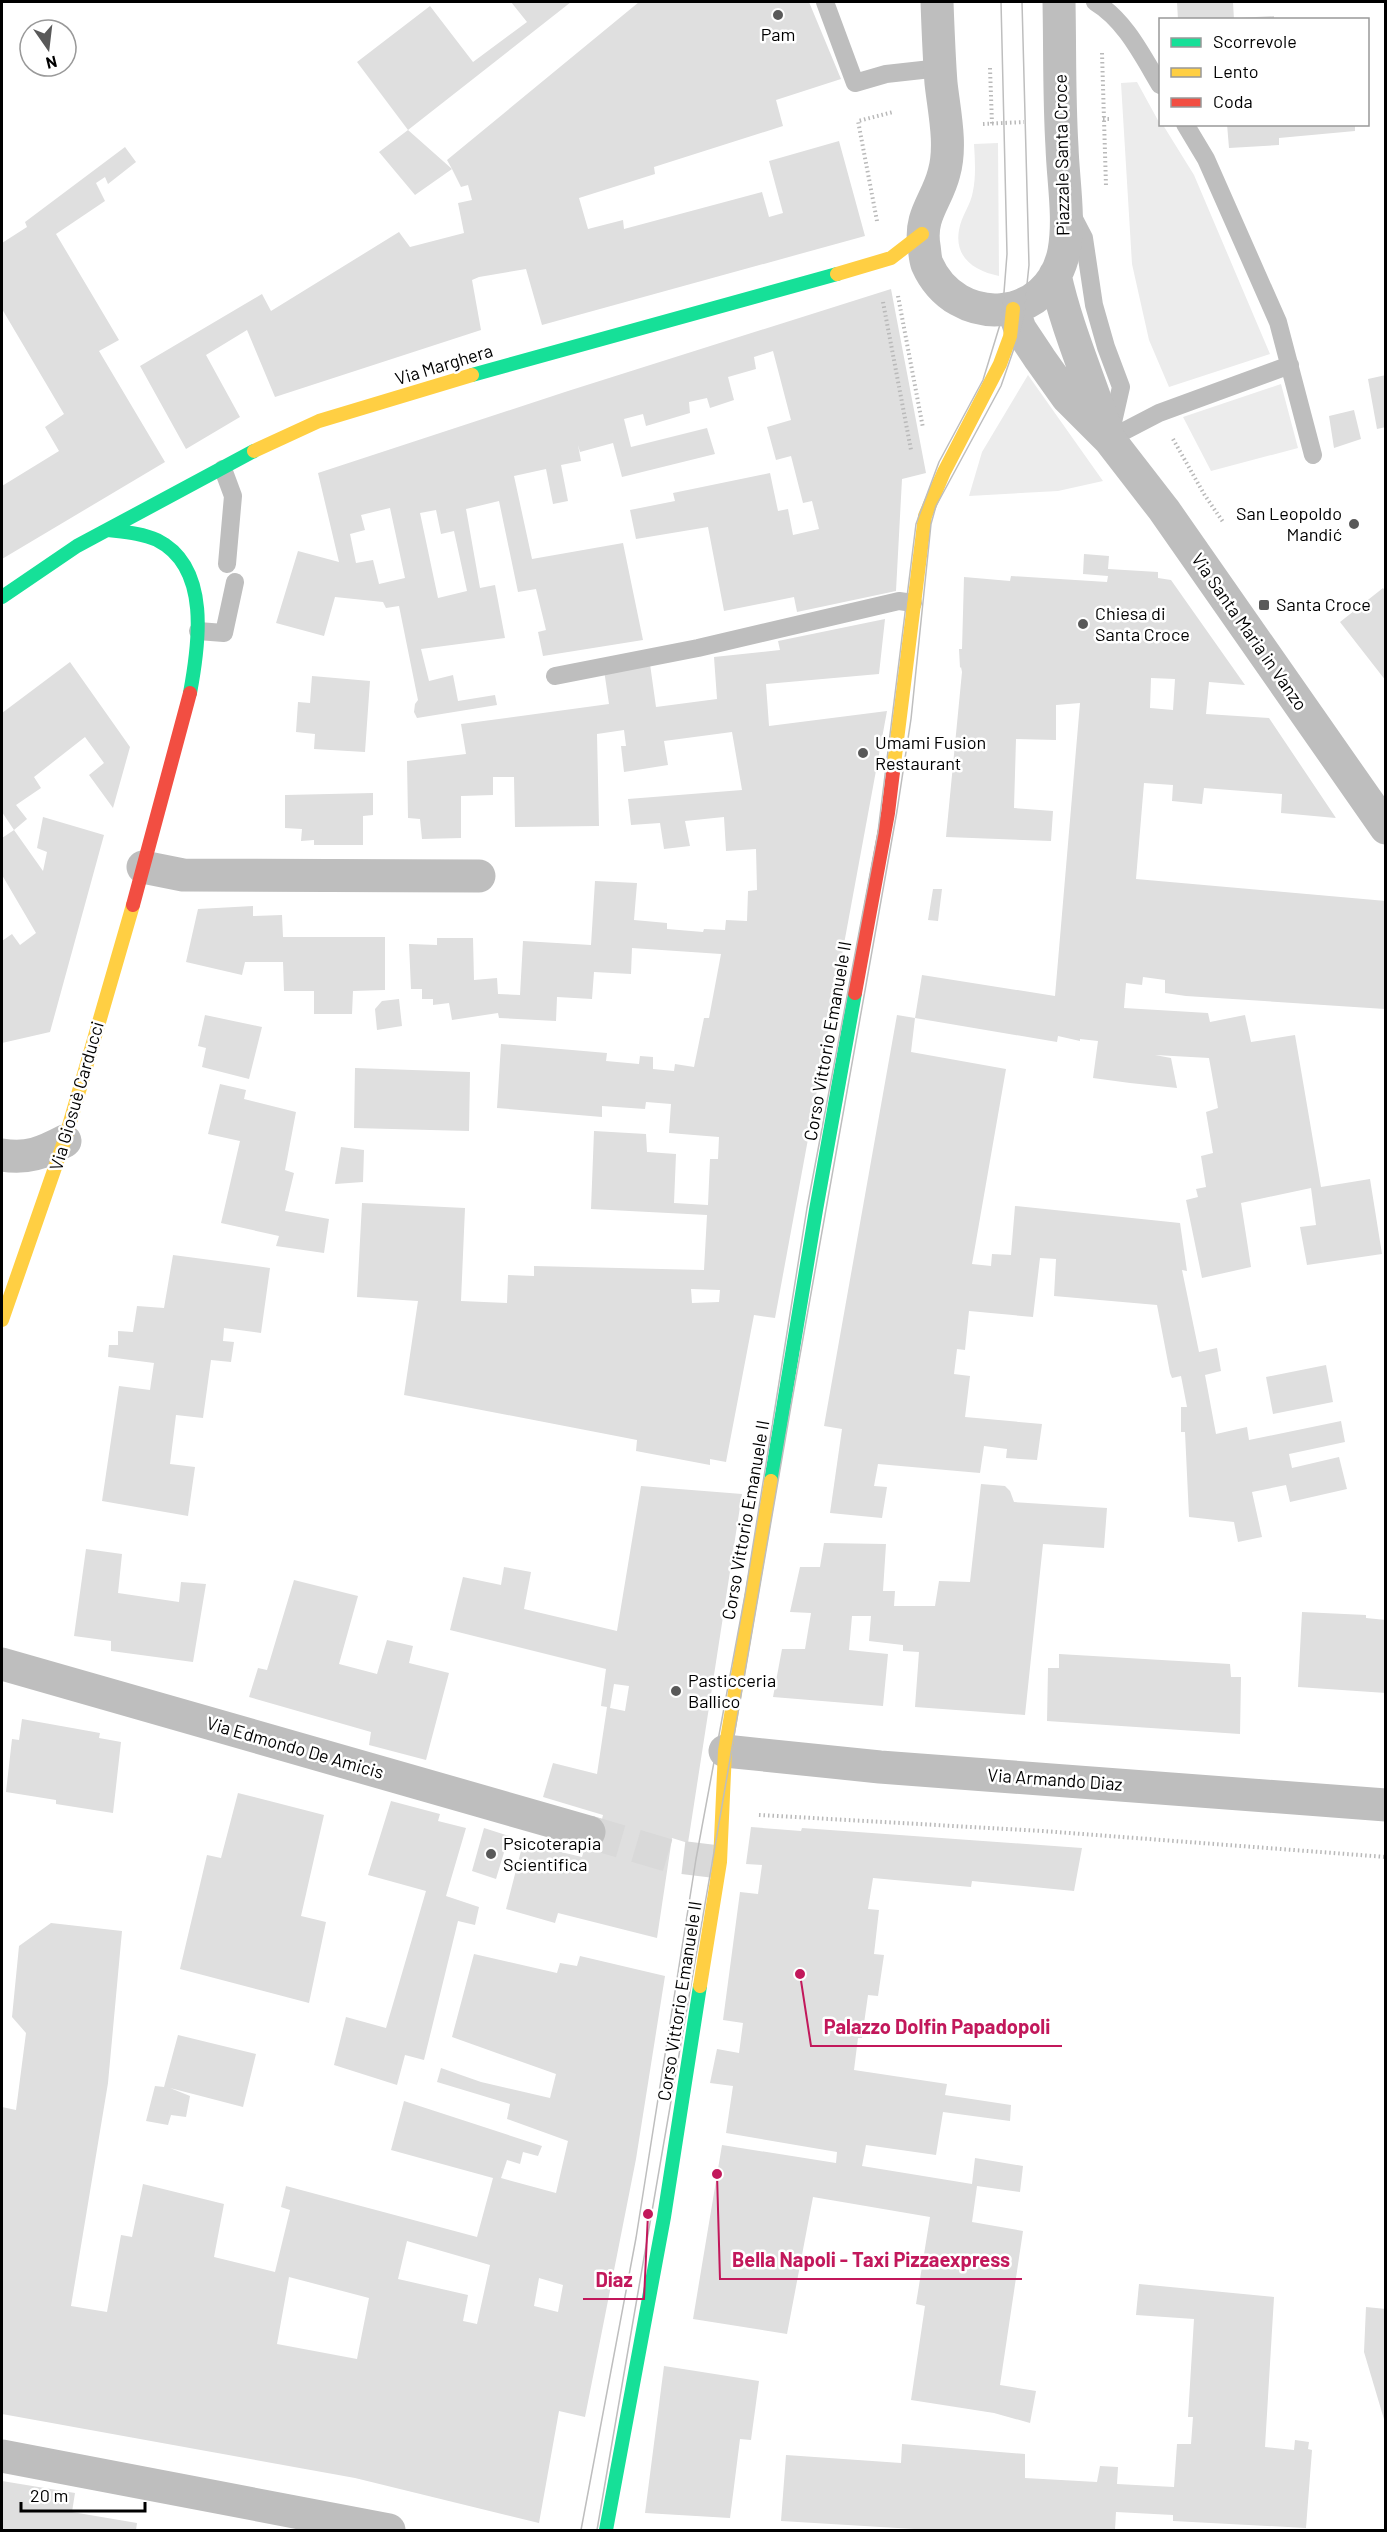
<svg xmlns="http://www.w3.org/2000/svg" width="1387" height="2532" viewBox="0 0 1387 2532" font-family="Barlow,sans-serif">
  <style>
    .green { fill: #ececec }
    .building { fill: #dfdfdf; fill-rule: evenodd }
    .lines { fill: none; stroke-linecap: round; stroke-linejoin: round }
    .street-tunnel { stroke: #d9d9d9; stroke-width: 33; stroke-dasharray: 33 16; stroke-linecap: butt }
    .path { stroke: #b9b9b9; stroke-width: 4; stroke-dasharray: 1.5 3; stroke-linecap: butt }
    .lane { stroke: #bebebe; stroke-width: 18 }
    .street { stroke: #bebebe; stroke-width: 33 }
    .fast { stroke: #16e098; stroke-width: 14 }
    .slow { stroke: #ffcf43; stroke-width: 14 }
    .jam { stroke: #f24e42; stroke-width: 14 }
    .tram { stroke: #bebebe; stroke-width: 1.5 }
    .poi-dot { fill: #595959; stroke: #fff; stroke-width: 2 }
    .labels { text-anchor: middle; stroke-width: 5; stroke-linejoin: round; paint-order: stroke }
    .poi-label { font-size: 18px; fill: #000; stroke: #fff; text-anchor: start }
    .street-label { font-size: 18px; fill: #000; stroke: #fff }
    .leader { fill: none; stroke: #c2185b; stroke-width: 2 }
    .callout-dot { fill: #c2185b; stroke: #fff; stroke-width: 2 }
    .callout-label { font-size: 20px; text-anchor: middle; font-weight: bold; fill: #c2185b; stroke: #fff; stroke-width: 5; stroke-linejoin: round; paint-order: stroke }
  </style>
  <rect width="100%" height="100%" fill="#fff"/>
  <path class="green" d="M1137 82 1160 124 1163 125 1194 175 1270 354 1169 387 1149 340 1132 264 1121 83Z
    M998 143 999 276C975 271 954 258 959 230 961 216 971 205 973 191 976 176 975 160 974 144Z
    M1028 375 1103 481 1058 491 969 496 982 452Z
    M1281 384 1298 448 1211 471 1183 417Z"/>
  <path class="building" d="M511 2H571L408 130 357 62 430 6 473 62 527 22Z
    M639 2H809L841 79 776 100 783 126 654 167 655 174 579 198 588 229 623 220 624 229 762 192 769 217 783 213 769 161 839 141 865 236 542 325 526 269 479 277 472 280 481 330 275 397 247 330 206 355 240 417 186 449 140 366 262 294 271 311 399 232 410 247 464 233 458 203 472 200 468 185 461 187 452 169 415 195 379 152 408 130 452 169 447 160Z
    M1177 2H1233L1234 20H1178Z
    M1274 16V20H1240V18Z
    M1227 124H1355V131L1279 138V145L1229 148Z
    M125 147 136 162 108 184 105 177 96 183 105 201 56 234 119 340 99 351 165 462 2 559V486L59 451 45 427 64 414 2 309V243L27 227 25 222Z
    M891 289 926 473 902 479 896 591 797 612 794 597 724 611 708 527 636 539 630 510 675 501 673 493 770 473 778 511 788 509 793 535 819 529 812 501 803 503 791 456 776 460 767 427 791 420 773 351 754 357 756 369 728 377 734 400 710 408 707 398 689 402 690 413 646 426 643 414 624 419 631 447 707 428 715 454 622 477 613 443 580 452 578 445 581 461 561 465 568 501 553 504 546 469 514 476 532 559 623 543 643 640 543 656 538 632 546 630 536 589 518 592 499 501 466 509 480 588 495 585 505 638 421 649 429 681 453 675 458 701 495 695 497 705 417 718 414 712 415 704 418 700 399 606 386 608 383 602 335 597 324 636 276 623 298 551 339 562 318 473 568 391ZM390 508 405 578 379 584 373 560 356 563 350 534 365 530 361 515ZM436 510 441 534 454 531 467 591 438 598 420 513Z
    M1386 375V427L1377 429 1368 379Z
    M1354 410 1361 439 1334 448 1329 416Z
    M1084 554 1109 556 1108 569 1158 572V578L1171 580 1245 685 1209 682 1206 714 1269 718 1336 818 1281 813 1282 794 1204 788 1202 804 1172 801 1173 785 1144 783 1136 879 1386 901 1385 1009 1186 996 1165 993V980L1143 977 1142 985 1126 983 1124 1008 1208 1013 1210 1022 1245 1015 1251 1042 1295 1035 1321 1187 1370 1179 1382 1254 1307 1265 1300 1227 1316 1225 1311 1188 1241 1203 1251 1267 1202 1278 1186 1200 1198 1197 1196 1189 1206 1187 1201 1156 1213 1153 1206 1112 1218 1108 1209 1058 1155 1055 1171 1058 1177 1088 1130 1083 1093 1078 1098 1041 1080 1039V1041L1058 1036 1057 1042 915 1018 922 975 1055 996 1080 703 1056 705V740L1016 739 1014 808 1053 811 1051 841 946 837 962 672 961 667 960 668 959 649H962L964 577 1010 581 1011 576 1107 582 1108 576 1083 574ZM1151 678 1175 679 1173 710 1150 708Z
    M1383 588 1386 592V681L1340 622Z
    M885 619 879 674 766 684 769 726 887 711 775 1318 754 1315 726 1462 710 1459V1465L636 1451 637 1440 404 1395 418 1301 357 1297 362 1203 465 1208 461 1301 507 1303 508 1275 534 1276V1266L704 1270 707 1215 591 1209 594 1131 646 1134 647 1152 676 1154 674 1203 708 1205 710 1159H718L719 1137 669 1133 671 1104 646 1102 645 1109 602 1106V1117L497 1108 501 1044 607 1053 606 1061 639 1064 640 1056 653 1057V1069L674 1071 675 1064 694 1067 704 1018H709L721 954 632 948 631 974 594 972 592 999 557 997 556 1021 499 1018 498 1013 452 1020 449 1003 433 1005V999H422V989H411L409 944 437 945V938H473L474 980 497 978 498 994 520 995 523 941 591 945 595 881 637 883 634 920 667 923V929L703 932 704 929 725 930 726 920 747 921 748 891 757 890 756 849 726 851 724 817 685 821 690 846 664 849 660 823 631 825 628 799 742 790 732 732 664 741 668 765 624 772 621 746H626L624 730 597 734 599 826 515 827 514 777H493V795L461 796V838L422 839 420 819 408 818 407 761 466 754 461 724 609 704 604 670 650 664 656 707 717 699 714 657 780 650 778 641ZM691 1289 720 1290 719 1302 692 1303Z
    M70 662 130 747 113 808 89 775 104 763 85 737 34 777 41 788 16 805 27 819 14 830 2 812V713Z
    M312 676 370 681 365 752 314 749 315 734 296 732 298 702 310 703Z
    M373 793V815L363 816V845H314V840L301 841 302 829 285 828V795Z
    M43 817 104 835 50 1032 2 1043V941L12 934 20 945 36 933 2 875V838L14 830 43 871 47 852 37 848Z
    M933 889H942L938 921 928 920Z
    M253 906V916L282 915 283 937H385V990L353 991 352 1014H314V991H284L283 962H245L242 975 186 962 198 909Z
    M399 999 402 1026 377 1030 375 1009 382 1001Z
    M205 1015 262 1027 249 1079 202 1067 206 1048 198 1046Z
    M897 1015 915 1018 911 1052 1006 1069 972 1264 991 1266 992 1254 1011 1255 1015 1206 1180 1223 1187 1271 1182 1270 1199 1352 1217 1348 1221 1371 1205 1375 1216 1434 1247 1427 1249 1440 1341 1421 1345 1442 1289 1454 1292 1468 1339 1457 1347 1489 1290 1502 1286 1485 1252 1492 1262 1537 1238 1542 1234 1522 1189 1517 1185 1432H1181V1407H1187L1181 1376 1172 1378 1170 1373 1157 1305 1054 1296 1056 1259 1040 1258 1033 1317 969 1311 965 1350 957 1349 954 1374 970 1376 965 1417 1042 1424 1037 1460 1006 1458 1007 1449 984 1446 980 1473 878 1464 874 1486 887 1487 882 1518 830 1513 842 1429 824 1426Z
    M355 1068 470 1072 469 1131 354 1128Z
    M220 1084 246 1090 244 1099 296 1112 285 1170 294 1173 285 1211 329 1219 324 1253 276 1246 279 1236 221 1223 240 1141 208 1134Z
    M341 1147 364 1150 363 1182 335 1184Z
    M173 1255 270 1268 261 1333 224 1328 223 1341 234 1342 231 1362 211 1360 203 1418 176 1415 170 1464 195 1467 188 1516 102 1501 119 1386 150 1390 154 1363 108 1357 109 1345H118V1331L133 1332 137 1306 164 1308Z
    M1326 1365 1333 1402 1273 1414 1266 1377Z
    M981 1484 1005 1486 1010 1491 1014 1502 1107 1508 1104 1548 1043 1544 1025 1715 915 1707 919 1652 903 1651V1645L869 1641 871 1616H852L849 1650 888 1654 883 1706 773 1697 782 1649H805L811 1613 790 1612 800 1567H820L824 1543 886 1544 883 1591H895L894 1606H935L939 1581 970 1582Z
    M641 1486 742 1494 688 1843 672 1838 657 1938 558 1913 555 1923 506 1909 523 1843 582 1857 593 1816 602 1819 603 1815 543 1797 553 1763 597 1774 607 1707 601 1706 606 1669 450 1630 463 1577 501 1585 504 1567 531 1572 524 1609 617 1631ZM614 1684 629 1686 625 1711 610 1708Z
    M86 1549 122 1554 118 1593 179 1602 181 1582 206 1584 193 1662 111 1651V1641L74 1636Z
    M294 1580 358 1596 339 1664 377 1674 387 1640 413 1646 409 1663 449 1673 426 1760 369 1745 371 1732 249 1697 258 1668 267 1670Z
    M1302 1612 1366 1615V1618L1386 1620V1693L1298 1687Z
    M1059 1654 1230 1664 1231 1677H1241L1240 1734 1047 1721 1048 1668H1059Z
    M22 1719 100 1733 99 1738 121 1742 113 1813 56 1804V1800L6 1792 12 1739 19 1740Z
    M238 1793 324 1815 301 1916 326 1922 309 2003 180 1969 207 1855 221 1858Z
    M391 1801 440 1814 438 1821 466 1828 446 1896 479 1907 475 1925 458 1921 424 2060 405 2055 397 2085 334 2065 346 2017 386 2028 426 1891 368 1875Z
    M751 1827 801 1831 802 1828 1082 1848 1074 1891 972 1881 971 1887 873 1878 868 1909 879 1910 874 1954 884 1955 878 1996 868 1995 862 2038H858L854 2070 947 2084 945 2095 1011 2105 1010 2121 943 2112 936 2155 866 2145 862 2166 972 2184 975 2158 1023 2166 1020 2192 977 2186 972 2222 1023 2231 1000 2385 1036 2391 1030 2423 994 2413 911 2400 925 2306 916 2304 930 2217 813 2197 787 2334 693 2319 722 2145 836 2163 837 2152 726 2133 733 2086 710 2083 717 2049 739 2053 743 2023 723 2020 740 1892 758 1894 762 1865 746 1864Z
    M484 1828 509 1836 496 1879 472 1871Z
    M51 1923 122 1931 108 2083 71 2306 107 2312 121 2235 132 2237 143 2184 224 2204 214 2257 275 2272 290 2210 281 2207 286 2186 477 2237 493 2178 391 2150 404 2101 542 2146 538 2156 523 2152 520 2164 507 2160 501 2178 556 2193 568 2141 507 2119 510 2104 437 2082 441 2068 481 2082 550 2098 556 2074 452 2037 474 1954 557 1973 560 1963 577 1966 580 1956 665 1976 636 2159 585 2417 559 2411 539 2523 355 2478 2 2414V2107L16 2110 26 2033 12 2017 19 1946ZM407 2241 490 2265 477 2324 463 2321 468 2295 398 2279ZM289 2277 369 2298 357 2359 277 2344ZM539 2278 563 2285 558 2312 534 2306Z
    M178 2035 256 2054 243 2107 170 2088 190 2096 186 2117 171 2115 168 2125 146 2121 155 2086 164 2087Z
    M1139 2284 1274 2297 1265 2447 1294 2450 1295 2440 1309 2442 1308 2449 1312 2450 1306 2528 1173 2521V2515L1116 2512 1115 2530H931L781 2521 786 2455 901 2463 902 2444 1025 2454V2478L1097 2482 1100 2466 1118 2467 1117 2484 1174 2487 1177 2444H1191L1193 2417H1188L1194 2319 1136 2315Z
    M1366 2307 1386 2309V2426L1364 2352Z
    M664 2366 759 2381 751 2440 740 2439 730 2518 645 2513Z
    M2 2481 75 2493 72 2512 137 2523 136 2530H2Z"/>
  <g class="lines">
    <path class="street-tunnel" d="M589 1832 670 1856 720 1862"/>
    <path class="path" d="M1102 53 1106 186
      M990 68 992 124
      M1103 119H1112
      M983 124 1024 122
      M877 221 858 121 893 112
      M898 296 923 428
      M883 302 911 450
      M1173 439 1204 494 1223 522
      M759 1815 1043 1831 1386 1857"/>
    <path class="lane" d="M825 2 855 83 886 74 940 68
      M1095 2C1125 20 1142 55 1160 85
      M1185 124 1206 159 1278 322 1313 455
      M1071 213 1084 238 1094 305 1106 347 1121 387 1111 431
      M1109 439 1159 413 1290 365
      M223 469 233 496 227 564
      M198 631 224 633 235 582
      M555 676 698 648 899 601 913 603"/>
    <path class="street" d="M937 2C938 29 939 56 941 83 944 111 952 145 944 173 937 201 919 215 924 246 925 252 925 259 927 264 956 330 1050 324 1064 251 1070 218 1063 180 1062 147 1059 98 1060 50 1059 2
      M1055 275C1067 330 1090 380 1107 434
      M1013 309 1020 329 1040 359 1067 397 1109 439 1164 510 1386 828
      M143 867 183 875 479 876
      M2 1155C28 1159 42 1153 65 1141
      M2 1664 589 1832
      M725 1751 880 1767 1386 1805
      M2 2456 389 2530"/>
    <path class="fast" d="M472 375 837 274
      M107 530C124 532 142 533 157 540 211 567 199 645 190 693
      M2 597 77 546 254 451
      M771 1481 816 1210 855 993
      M606 2530 664 2217 700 1986"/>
    <path class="slow" d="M837 274 891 258 922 234
      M254 451 319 421 472 375
      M893 772 925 516 944 472 1000 364 1010 337 1013 309
      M2 1320 66 1136 133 905
      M700 1986 720 1862 725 1751 771 1481"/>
    <path class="jam" d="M133 905 190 693
      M855 993 888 813 893 772"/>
    <path class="tram" d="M581 2530 636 2238 696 1859 745 1595 807 1208 878 832 916 524 939 462 983 380 1002 318 1007 254 1001 2
      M597 2530 792 1400 897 811 911 719 931 524 936 506 1001 386 1018 337 1024 313 1029 265 1022 2"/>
  </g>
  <g class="poi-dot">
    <circle cx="778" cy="15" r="6"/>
    <circle cx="1354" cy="524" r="6"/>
    <rect x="1258" y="599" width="12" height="12" rx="3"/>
    <circle cx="1083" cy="624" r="6"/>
    <circle cx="863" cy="753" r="6"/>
    <circle cx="676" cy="1691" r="6"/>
    <circle cx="491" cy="1854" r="6"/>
  </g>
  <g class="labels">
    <g class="poi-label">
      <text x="778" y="41" text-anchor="middle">Pam</text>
      <text x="1342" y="520" text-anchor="end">San Leopoldo<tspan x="1342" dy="21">Mandić</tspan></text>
      <text x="1276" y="611">Santa Croce</text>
      <text x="1095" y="620">Chiesa di<tspan x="1095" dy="21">Santa Croce</tspan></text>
      <text x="875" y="749">Umami Fusion<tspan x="875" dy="21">Restaurant</tspan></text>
      <text x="688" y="1687">Pasticceria<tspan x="688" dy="21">Ballico</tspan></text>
      <text x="503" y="1850">Psicoterapia<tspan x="503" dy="21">Scientifica</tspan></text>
    </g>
    <g class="street-label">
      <text transform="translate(1062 155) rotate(-91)" y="6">Piazzale Santa Croce</text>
      <text transform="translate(444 365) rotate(-17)" y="6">Via Marghera</text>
      <text transform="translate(1249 632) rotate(55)" y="6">Via Santa Maria in Vanzo</text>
      <text transform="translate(828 1041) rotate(-80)" y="6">Corso Vittorio Emanuele II</text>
      <text transform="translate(77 1096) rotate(-74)" y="6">Via Giosuè Carducci</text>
      <text transform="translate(746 1520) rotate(-80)" y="6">Corso Vittorio Emanuele II</text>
      <text transform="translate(295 1748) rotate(16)" y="6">Via Edmondo De Amicis</text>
      <text transform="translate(1055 1780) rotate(4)" y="6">Via Armando Diaz</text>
      <text transform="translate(680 2001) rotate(-81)" y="6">Corso Vittorio Emanuele II</text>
    </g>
  </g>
  <path class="leader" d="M800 1974L811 2046H1062M717 2174L720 2279H1022M648 2214L644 2299H583"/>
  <g class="callout-dot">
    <circle cx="800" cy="1974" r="6"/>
    <circle cx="717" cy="2174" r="6"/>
    <circle cx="648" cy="2214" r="6"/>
  </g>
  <g class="callout-label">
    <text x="937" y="2034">Palazzo Dolfin Papadopoli</text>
    <text x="871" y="2267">Bella Napoli - Taxi Pizzaexpress</text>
    <text x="614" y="2287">Diaz</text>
  </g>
  <rect width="1387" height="2532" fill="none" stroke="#000000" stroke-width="6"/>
  <rect x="1159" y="18" width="210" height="108" fill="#ffffff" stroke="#999999" stroke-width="1.5"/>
  <rect x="1171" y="38" width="30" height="9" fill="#16e098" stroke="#999999" stroke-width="1.5"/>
  <text x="1213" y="48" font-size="18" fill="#000000">Scorrevole</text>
  <rect x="1171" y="68" width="30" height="9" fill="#ffcf43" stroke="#999999" stroke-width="1.5"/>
  <text x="1213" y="78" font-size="18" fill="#000000">Lento</text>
  <rect x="1171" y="98" width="30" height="9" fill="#f24e42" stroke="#999999" stroke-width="1.5"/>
  <text x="1213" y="108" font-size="18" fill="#000000">Coda</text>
  <g transform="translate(48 48) rotate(166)"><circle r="28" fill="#ffffff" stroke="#999999" stroke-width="1.5"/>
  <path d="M0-4.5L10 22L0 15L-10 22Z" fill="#595959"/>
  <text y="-9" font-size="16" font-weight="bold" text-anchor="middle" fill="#000000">N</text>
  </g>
  <path d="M21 2502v9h124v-9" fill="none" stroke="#000000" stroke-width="3"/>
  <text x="30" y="2502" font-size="18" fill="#000000" stroke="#ffffff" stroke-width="4.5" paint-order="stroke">20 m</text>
</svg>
